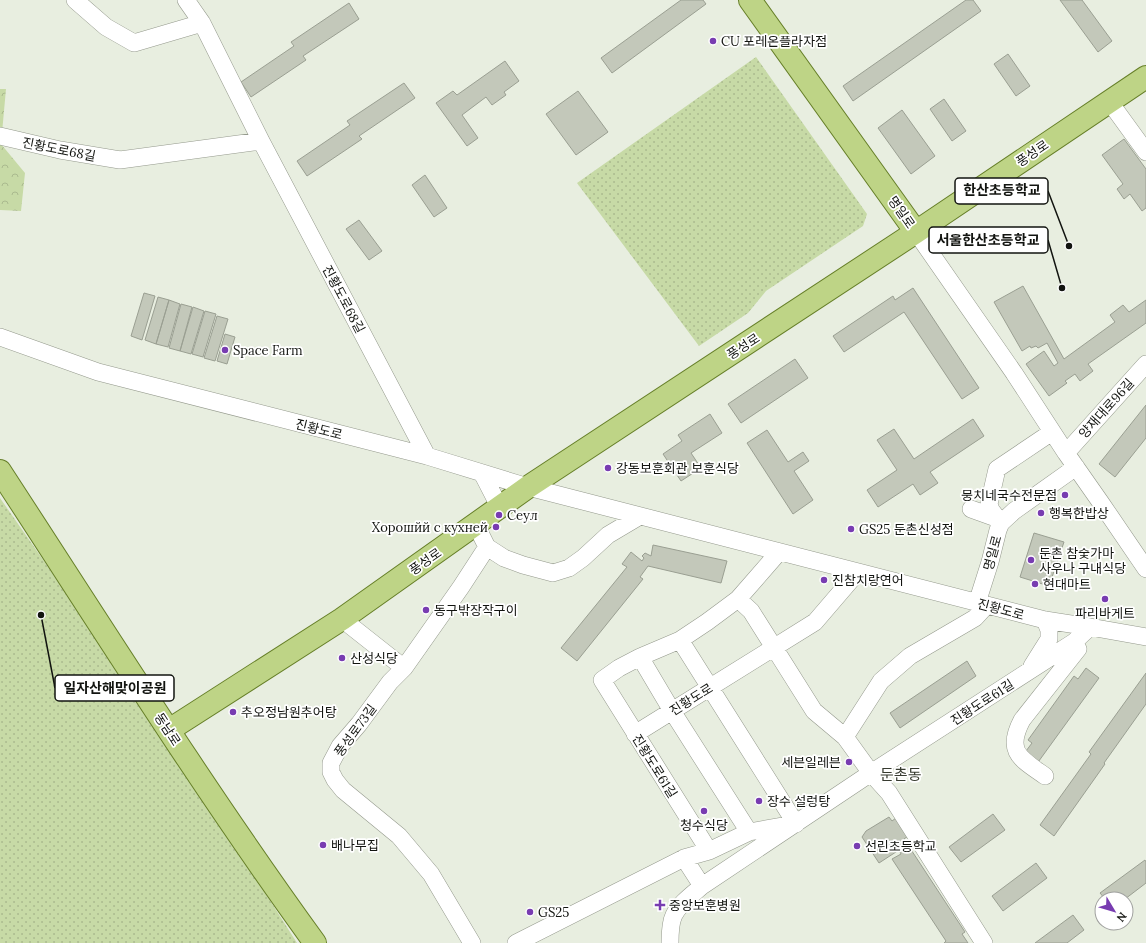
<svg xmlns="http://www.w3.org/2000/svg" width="1146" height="943" viewBox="0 0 1146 943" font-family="Lora,'Noto Sans KR',serif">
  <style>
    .forest { fill: url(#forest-crowns) }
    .park { fill: url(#park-dots) }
    .building { fill: #c3c8ba; stroke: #9a9f92 }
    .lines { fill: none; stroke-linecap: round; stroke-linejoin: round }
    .minor-casing { stroke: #94998c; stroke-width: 18 }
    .major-casing { stroke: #667f28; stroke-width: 24 }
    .minor { stroke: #fff; stroke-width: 17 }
    .major { stroke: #bed486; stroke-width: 22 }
    .poi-dot { fill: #783cb1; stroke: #fff; stroke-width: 1.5 }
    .labels { text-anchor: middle; stroke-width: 3.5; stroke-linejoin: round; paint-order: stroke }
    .poi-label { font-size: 13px; fill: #121410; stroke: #fff; text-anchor: start }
    .street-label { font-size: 13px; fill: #121410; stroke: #fff }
    .quarter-label { font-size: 15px; fill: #373b30; stroke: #fff }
    .leader { fill: none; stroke: #121410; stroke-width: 1.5 }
    .callout-dot { fill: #121410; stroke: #fff; stroke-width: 1.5 }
    .callout { fill: #fff; stroke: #121410; stroke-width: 1.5 }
    .callout-label { font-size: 14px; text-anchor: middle; font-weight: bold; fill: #121410 }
  </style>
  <defs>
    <pattern id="forest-crowns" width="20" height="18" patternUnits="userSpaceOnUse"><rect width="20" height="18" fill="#c7daa6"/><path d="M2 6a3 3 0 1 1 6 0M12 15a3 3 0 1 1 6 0" fill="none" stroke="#aaba8e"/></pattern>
    <pattern id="park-dots" width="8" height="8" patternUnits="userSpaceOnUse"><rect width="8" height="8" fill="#c7daa6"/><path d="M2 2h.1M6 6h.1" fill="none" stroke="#aaba8e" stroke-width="1.8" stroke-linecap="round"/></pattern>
  </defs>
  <rect width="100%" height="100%" fill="#e8eee0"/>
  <path class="forest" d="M0 89H6L1 144 25 173 21 211 0 210Z"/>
  <path class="park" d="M756 57 867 214 863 226 766 291 748 313 699 346 577 183Z
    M0 498 163 732 297 943H0Z"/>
  <path class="building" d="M681 0H703L706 4 612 73 601 58Z
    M966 0H973L981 11 853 101 843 86Z
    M1060 0H1082L1112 41 1098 52Z
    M349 3 359 19 303 56 306 60 251 97 241 82 294 46 291 42Z
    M1008 54 1030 86 1016 96 994 64Z
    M505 61 519 81 504 92 506 95 492 105 486 97 462 115 478 138 467 146 436 103 453 91 457 95Z
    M404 83 415 98 359 136 362 139 307 176 297 161 350 125 347 121Z
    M578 91 608 132 576 155 546 114Z
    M944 99 966 131 952 141 930 109Z
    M902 110 935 156 911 174 878 128Z
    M1124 139 1146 169V208L1142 211 1130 194 1124 199 1117 189 1123 184 1102 155Z
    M425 175 447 208 434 217 412 185Z
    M359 220 382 251 369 260 346 229Z
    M1023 286 1064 359 1115 322 1110 315 1123 305 1129 312 1146 300V323L1088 364 1093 371 1080 381 1075 374 1065 381 1067 383 1049 396 1026 364 1044 351 1054 366 1058 363 1047 343 1038 348 1036 346 1031 348 1030 346 1022 351 994 302Z
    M913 288 979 388 962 399 904 312 844 352 833 336 893 296 895 300Z
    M144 293 155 296 142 340 131 336Z
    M158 297 169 300 156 344 145 340Z
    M169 300 180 304 168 347 156 344Z
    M181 304 192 307 180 351 169 348Z
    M193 307 204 311 191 354 180 351Z
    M205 311 216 314 203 357 192 354Z
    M217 316 228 319 215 361 204 358Z
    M225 334 235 337 227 364 217 361Z
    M795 359 808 378 741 423 728 404Z
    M1146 405V438L1115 477 1099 464Z
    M710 414 722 433 691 453 701 468 681 481 663 454 682 441 678 435Z
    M973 419 984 436 930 472 938 483 920 495 913 484 878 507 867 490 897 470 877 440 894 429 914 459Z
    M767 430 788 462 803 452 809 461 794 471 813 500 793 514 747 443Z
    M1034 533 1064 542 1049 586 1020 577Z
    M653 545 727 561 721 583 648 566 640 577 643 579 577 661 561 648 627 567 622 564 631 552 642 561 644 558 642 556 645 553 651 556Z
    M967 661 976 676 900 728 890 713Z
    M1086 668 1099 678 1036 765 1023 755 1032 743 1028 740 1074 676 1078 679Z
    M1146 673V704L1104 763 1105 764 1054 836 1040 825 1091 754 1089 752Z
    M993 814 1005 830 961 862 949 847Z
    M889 817 892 821 896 818 908 836 904 839 965 932 962 934 968 943H944L946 941 892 859 901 854 899 850 879 863 862 837 866 831Z
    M1145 860 1146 862V883L1125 899H1105L1100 893Z
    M1036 863 1047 878 1003 911 992 896Z
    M1073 915 1084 930 1067 943H1035Z"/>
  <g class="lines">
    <g class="minor-casing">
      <path id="minor" d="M75 0 106 27 134 43 202 23
        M186 0 202 23 261 141 427 456
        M1109 101 1146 152
        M0 136 60 150 120 160 261 141
        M916 232 1014 373 1066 453 1101 503 1146 569
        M0 337 98 372 427 456 528 487 1045 620 1090 627 1146 637
        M1066 453 1146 364
        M482 473 500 508
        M971 509 996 518
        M1001 523 991 510 989 504 997 469 1052 432
        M487 547 504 558 523 565 553 573 569 568 583 558 608 535 640 516
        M738 599 751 611 814 711 845 737 871 773 889 793 984 943
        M977 603 990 562 998 530 1001 523 1014 511 1076 467
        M342 619 404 668
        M680 640 796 824
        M640 657 672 711 749 832
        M1032 666 1049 639V630L1045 620
        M635 734 815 622 857 573
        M845 737 881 681 910 656 975 618 987 605
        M1045 776C1021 759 1005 752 1022 720L1078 649 1074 642
        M709 851 602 680 619 668 640 657 680 640 707 622 738 599 779 552
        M684 858 702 886
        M472 943 431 874 399 836 343 790 335 780 331 772V763L340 746 359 724 390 682 404 668 461 587 487 547 476 525
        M516 943 684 858 709 851 749 832 788 825
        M670 943C670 934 670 923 674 915 680 903 693 894 702 886L871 773 1074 642 1090 627"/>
    </g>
    <g class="major-casing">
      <path id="major" d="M750 0 916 232
        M0 471C103 629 204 790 315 943
        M169 730 342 619 528 487 916 232 1146 77"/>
    </g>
    <use href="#minor" class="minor"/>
    <use href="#major" class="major"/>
  </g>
  <g class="poi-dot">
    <circle cx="713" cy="41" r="4"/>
    <circle cx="225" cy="350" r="4"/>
    <circle cx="608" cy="468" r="4"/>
    <circle cx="1065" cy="495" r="4"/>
    <circle cx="1041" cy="513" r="4"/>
    <circle cx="499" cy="515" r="4"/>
    <circle cx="496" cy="527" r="4"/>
    <circle cx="851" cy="529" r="4"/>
    <circle cx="1031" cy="560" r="4"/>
    <circle cx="824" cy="580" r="4"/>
    <circle cx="1035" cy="584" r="4"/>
    <circle cx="1105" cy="599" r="4"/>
    <circle cx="426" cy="610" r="4"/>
    <circle cx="342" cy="658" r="4"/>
    <circle cx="233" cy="712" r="4"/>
    <circle cx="849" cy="762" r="4"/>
    <circle cx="759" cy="801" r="4"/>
    <circle cx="704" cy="811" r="4"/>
    <circle cx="323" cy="845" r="4"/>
    <circle cx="857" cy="846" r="4"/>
    <path d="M658 899h4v4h4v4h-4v4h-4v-4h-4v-4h4z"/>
    <circle cx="530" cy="912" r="4"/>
  </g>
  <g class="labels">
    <g class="poi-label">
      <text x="721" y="46">CU 포레온플라자점</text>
      <text x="233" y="355">Space Farm</text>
      <text x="616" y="473">강동보훈회관 보훈식당</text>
      <text x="1057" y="500" text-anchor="end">뭉치네국수전문점</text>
      <text x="1049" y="518">행복한밥상</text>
      <text x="507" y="520">Сеул</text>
      <text x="488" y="532" text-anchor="end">Хорошйй с кухней</text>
      <text x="859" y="534">GS25 둔촌신성점</text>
      <text x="1039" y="558">둔촌 참숯가마<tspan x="1039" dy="15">사우나 구내식당</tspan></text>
      <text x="832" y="585">진참치랑연어</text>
      <text x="1043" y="589">현대마트</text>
      <text x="434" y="615">동구밖장작구이</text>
      <text x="1105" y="618" text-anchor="middle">파리바게트</text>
      <text x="350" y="663">산성식당</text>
      <text x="241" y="717">추오정남원추어탕</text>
      <text x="841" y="767" text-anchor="end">세븐일레븐</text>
      <text x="767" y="806">장수 설렁탕</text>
      <text x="704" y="830" text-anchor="middle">청수식당</text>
      <text x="331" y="850">배나무집</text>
      <text x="865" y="851">선린초등학교</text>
      <text x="669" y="910">중앙보훈병원</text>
      <text x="538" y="917">GS25</text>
    </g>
    <g class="street-label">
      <text transform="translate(59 149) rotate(11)" y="5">진황도로68길</text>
      <text transform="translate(1032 153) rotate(-34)" y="5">풍성로</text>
      <text transform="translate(902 212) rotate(55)" y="5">명일로</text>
      <text transform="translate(344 299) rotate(62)" y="5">진황도로68길</text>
      <text transform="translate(743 346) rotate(-33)" y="5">풍성로</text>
      <text transform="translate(1106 408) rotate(-48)" y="5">양재대로96길</text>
      <text transform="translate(319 429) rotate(14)" y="5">진황도로</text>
      <text transform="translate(992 553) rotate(-75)" y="5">명일로</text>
      <text transform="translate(425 561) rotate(-35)" y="5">풍성로</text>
      <text transform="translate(1001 609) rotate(15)" y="5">진황도로</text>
      <text transform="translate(691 699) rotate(-32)" y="5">진황도로</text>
      <text transform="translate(982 702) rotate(-33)" y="5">진황도로61길</text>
      <text transform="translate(168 729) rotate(57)" y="5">동남로</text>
      <text transform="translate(355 730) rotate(-54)" y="5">풍성로73길</text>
      <text transform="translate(655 766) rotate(58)" y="5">진황도로61길</text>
    </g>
    <g class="quarter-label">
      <text x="901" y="780">둔촌동</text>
    </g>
  </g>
  <path class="leader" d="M1069 246L1048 191M1062 288L1048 240M41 615L55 688"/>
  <g class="callout-dot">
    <circle cx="1069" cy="246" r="4"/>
    <circle cx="1062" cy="288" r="4"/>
    <circle cx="41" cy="615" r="4"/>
  </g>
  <g class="callout">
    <rect x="955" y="178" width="93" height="26" rx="4"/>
    <rect x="929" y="227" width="119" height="26" rx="4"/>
    <rect x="55" y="675" width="119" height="26" rx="4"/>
  </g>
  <g class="callout-label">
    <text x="1002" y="195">한산초등학교</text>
    <text x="988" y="245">서울한산초등학교</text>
    <text x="115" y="693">일자산해맞이공원</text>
  </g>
  <g transform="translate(1114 911) rotate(128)"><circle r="19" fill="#ffffff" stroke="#a0a19f"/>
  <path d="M0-3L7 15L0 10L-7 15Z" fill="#783cb1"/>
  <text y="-6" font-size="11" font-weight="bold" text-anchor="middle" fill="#121410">N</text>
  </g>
</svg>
